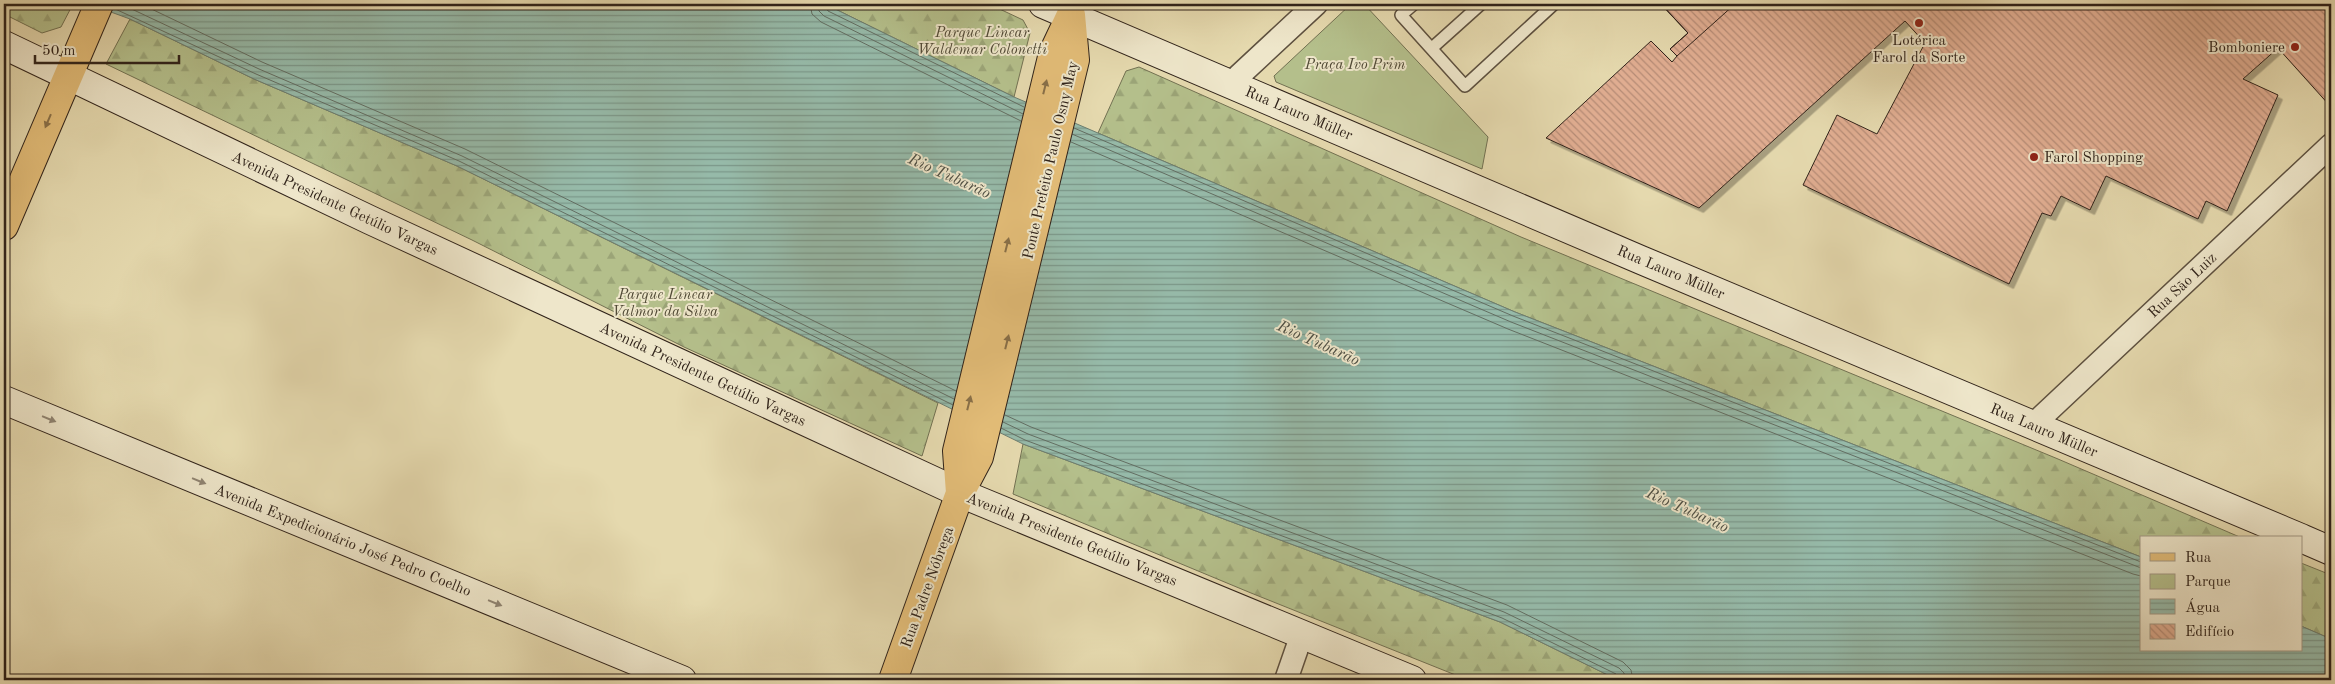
<svg xmlns="http://www.w3.org/2000/svg" width="2335" height="684" viewBox="0 0 2335 684" font-family="'Old Standard TT',serif">
  <style>
    .green { fill: #b4bf8b; stroke: #727152 }
    .forest { fill: url(#forest-firs); stroke: #727152 }
    .water { fill: url(#water-rules); stroke: #6d7e70 }
    .lines { fill: none; stroke-linecap: round; stroke-linejoin: round }
    .shore { stroke: #636e62; stroke-width: 1 }
    .building { fill: url(#building-back-hatch); stroke: #30231a; filter: url(#shadow) }
    .lane-casing { stroke: #5d503f; stroke-width: 14 }
    .street-casing { stroke: #5d503f; stroke-width: 25 }
    .secondary-casing { stroke: #30231a; stroke-width: 30 }
    .primary-casing { stroke: #30231a; stroke-width: 30 }
    .lane { stroke: #eee6ca; stroke-width: 11 }
    .street { stroke: #eee6ca; stroke-width: 22 }
    .secondary { stroke: #eee6ca; stroke-width: 28 }
    .primary { stroke: #e2bc77; stroke-width: 28 }
    .oneway { fill: #897048 }
    .oneway2 { fill: #8f8472 }
    .poi-dot { fill: #8f2418; stroke: #eee6ca; stroke-width: 2 }
    .labels { text-anchor: middle; stroke-width: 4; stroke-linejoin: round; paint-order: stroke }
    .park-label { font-size: 15px; font-style: italic; fill: #514a36; stroke: #eee6ca }
    .poi-label { font-size: 15px; fill: #30231a; stroke: #eee6ca }
    .street-label { font-size: 15px; fill: #30231a; stroke: #eee6ca }
    .water-label { font-size: 16px; font-style: italic; fill: #4f5045; stroke: #eee6ca }
  </style>
  <defs>
    <pattern id="forest-firs" width="22" height="20" patternUnits="userSpaceOnUse" patternTransform="scale(1.25)"><rect width="22" height="20" fill="#b4bf8b"/><path d="M5 1l3.5 6h-7zM16 11l3.5 6h-7z" fill="#9ba477"/></pattern>
    <pattern id="water-rules" width="6" height="5" patternUnits="userSpaceOnUse" patternTransform="scale(1.25)"><rect width="6" height="5" fill="#96baa9"/><path d="M0 2.5h6" fill="none" stroke="#7b9789"/></pattern>
    <pattern id="building-back-hatch" width="6" height="6" patternUnits="userSpaceOnUse" patternTransform="scale(1.25)"><rect width="6" height="6" fill="#e0ad91"/><path d="M-1 5l2 2M0 0l6 6M5-1l2 2" fill="none" stroke="#b68c76"/></pattern>
    <filter id="shadow"><feDropShadow dx="4.5" dy="4.5" stdDeviation="0" flood-color="#0004"/></filter>
  </defs>
  <rect width="100%" height="100%" fill="#e5d9ae"/>
  <filter id="stains"><feTurbulence type="fractalNoise" baseFrequency=".004" numOctaves="4"/><feColorMatrix values="0 0 0 0 .2 0 0 0 0 .09 0 0 0 0 .02 0 0 0 .5 -.17"/></filter>
  <radialGradient id="worn" r=".72"><stop offset=".6" stop-color="#630" stop-opacity="0"/><stop offset="1" stop-color="#630" stop-opacity=".3"/></radialGradient>
  <path class="green" d="M1351 4H1364L1488 137 1482 169 1276 82 1274 76Z"/>
  <path class="forest" d="M4 4H73L61 27 42 33 4 14Z
    M825 4H989L1023 20 1030 33 1014 97Z
    M130 19 254 79 457 166 938 403 922 456 684 347 472 240 106 64Z
    M1139 67 1521 237 2058 459 2242 538H2141V557L1515 312 1098 133 1126 71Z
    M1023 444 1500 622 1618 680H1468L1251 593 1013 494Z
    M2301 563 2331 575V639L2301 626Z"/>
  <path class="water" d="M89 4H825L1014 97 1515 312 2141 557V650H2301V626L2331 639V680H1618L1500 622 1023 444 457 166 254 79 130 19Z"/>
  <g class="lines">
    <path class="shore" d="M121 4 259 69 462 156 954 399
      M141 4 262 62 465 149 956 391
      M810 4 812 14 821 22 1021 121
      M818 4 819 11 824 16 1023 114
      M824 4 828 11 1024 107
      M113 8 256 74 459 161 953 405
      M1074 128 1513 316 2141 562
      M1072 134 1511 322 2141 568
      M1071 142 1508 329 2133 574 2141 576
      M1005 415 1031 427 1507 605 1623 662 1631 670 1633 680
      M1003 422 1028 434 1504 612 1619 668 1624 673 1625 680
      M1001 428 1025 440 1502 618 1616 674 1619 680"/>
  </g>
  <path class="building" d="M1661 4H2331V107L2278 48 2243 79 2278 95 2227 211 2206 201 2198 219 2106 176 2090 210 2061 196 2051 216 2042 213 2009 284 1803 185 1837 115 1877 134 1925 43 1905 21 1699 208 1546 138 1651 41 1672 62 1677 56 1670 49 1688 33Z
    M1661 4H1735L1677 56 1670 49 1688 33Z"/>
  <g class="lines">
    <g class="lane-casing">
      <path id="lane" d="M1414 4 1401 15 1465 86 1554 4
        M1432 48 1481 4"/>
    </g>
    <g class="street-casing">
      <path id="street" d="M1230 84 1316 4
        M2033 425 2331 145
        M1286 680 1302 634"/>
    </g>
    <g class="secondary-casing">
      <path id="secondary" d="M1043 4 1641 260 2301 538
        M4 45 370 220 960 493 1412 680
        M4 400 682 680
        M2301 538 2331 551"/>
    </g>
    <g class="primary-casing">
      <path id="primary" d="M4 226 99 4
        M960 493 957 451 1053 53 1070 17
        M893 680 960 493 979 457 1075 60 1071 15"/>
    </g>
    <use href="#lane" class="lane"/>
    <use href="#street" class="street"/>
    <use href="#secondary" class="secondary"/>
    <use href="#primary" class="primary"/>
  </g>
  <defs><path id="oneway-solid" d="M-6-.8H1V-3.2L6.5 0L1 3.2V.8H-6Z" transform="scale(1.25)"/></defs>
  <g class="oneway">
    <use href="#oneway-solid" transform="translate(1045 87) rotate(-76)"/>
    <use href="#oneway-solid" transform="translate(48 121) rotate(113)"/>
    <use href="#oneway-solid" transform="translate(1007 245) rotate(-76)"/>
    <use href="#oneway-solid" transform="translate(1007 342) rotate(-76)"/>
    <use href="#oneway-solid" transform="translate(969 403) rotate(-76)"/>
  </g>
  <g class="oneway2">
    <use href="#oneway-solid" transform="translate(49 419) rotate(22)"/>
    <use href="#oneway-solid" transform="translate(199 481) rotate(22)"/>
    <use href="#oneway-solid" transform="translate(495 603) rotate(22)"/>
  </g>
  <g class="poi-dot">
    <circle cx="1919" cy="23" r="5"/>
    <circle cx="2295" cy="47" r="5"/>
    <circle cx="2034" cy="157" r="5"/>
  </g>
  <g class="labels">
    <g class="park-label">
      <text x="982" y="37">Parque Linear<tspan x="982" dy="17">Waldemar Colonetti</tspan></text>
      <text x="1355" y="69">Praça Ivo Prim</text>
      <text x="665" y="299">Parque Linear<tspan x="665" dy="17">Valmor da Silva</tspan></text>
    </g>
    <g class="poi-label">
      <text x="1919" y="45">Lotérica<tspan x="1919" dy="17">Farol da Sorte</tspan></text>
      <text x="2285" y="52" text-anchor="end">Bomboniere</text>
      <text x="2044" y="162" text-anchor="start">Farol Shopping</text>
    </g>
    <g class="street-label">
      <text transform="translate(1299 113) rotate(23)" y="5">Rua Lauro Müller</text>
      <text transform="translate(1050 160) rotate(-77)" y="5">Ponte Prefeito Paulo Osny May</text>
      <text transform="translate(335 203) rotate(25)" y="5">Avenida Presidente Getúlio Vargas</text>
      <text transform="translate(1671 272) rotate(23)" y="5">Rua Lauro Müller</text>
      <text transform="translate(2182 285) rotate(-43)" y="5">Rua São Luiz</text>
      <text transform="translate(703 374) rotate(25)" y="5">Avenida Presidente Getúlio Vargas</text>
      <text transform="translate(2044 430) rotate(23)" y="5">Rua Lauro Müller</text>
      <text transform="translate(1072 539) rotate(22)" y="5">Avenida Presidente Getúlio Vargas</text>
      <text transform="translate(343 540) rotate(22)" y="5">Avenida Expedicionário José Pedro Coelho</text>
      <text transform="translate(927 587) rotate(-70)" y="5">Rua Padre Nóbrega</text>
    </g>
    <g class="water-label">
      <text transform="translate(950 175) rotate(24)" y="6">Rio Tubarão</text>
      <text transform="translate(1319 342) rotate(24)" y="6">Rio Tubarão</text>
      <text transform="translate(1688 509) rotate(24)" y="6">Rio Tubarão</text>
    </g>
  </g>
  <rect width="2335" height="684" fill="none" stroke="#e5d9ae" stroke-width="20"/>
  <rect x="5" y="5" width="2325" height="674" fill="none" stroke="#30231a" stroke-width="2.5"/>
  <rect x="10" y="10" width="2315" height="664" fill="none" stroke="#30231a"/>
  <rect x="2140" y="536" width="162" height="115" fill="#eee6ca" stroke="#a29884"/>
  <rect x="2150" y="553" width="25" height="8" fill="#e2bc77" stroke="#a29884"/>
  <text x="2185" y="562" font-size="15" fill="#30231a">Rua</text>
  <rect x="2150" y="574" width="25" height="15" fill="#b4bf8b" stroke="#a29884"/>
  <text x="2185" y="586" font-size="15" fill="#30231a">Parque</text>
  <rect x="2150" y="599" width="25" height="15" fill="url(#water-rules)" stroke="#a29884"/>
  <text x="2185" y="612" font-size="15" fill="#30231a">Água</text>
  <rect x="2150" y="624" width="25" height="15" fill="url(#building-back-hatch)" stroke="#a29884"/>
  <text x="2185" y="636" font-size="15" fill="#30231a">Edifício</text>
  <path d="M35 55v8h144v-8" fill="none" stroke="#30231a" stroke-width="2.5"/>
  <text x="42" y="55" font-size="15" fill="#30231a" stroke="#eee6ca" stroke-width="4" paint-order="stroke">50 m</text>
  <rect width="100%" height="100%" filter="url(#stains)"/>
  <rect width="100%" height="100%" fill="url(#worn)"/>
</svg>
